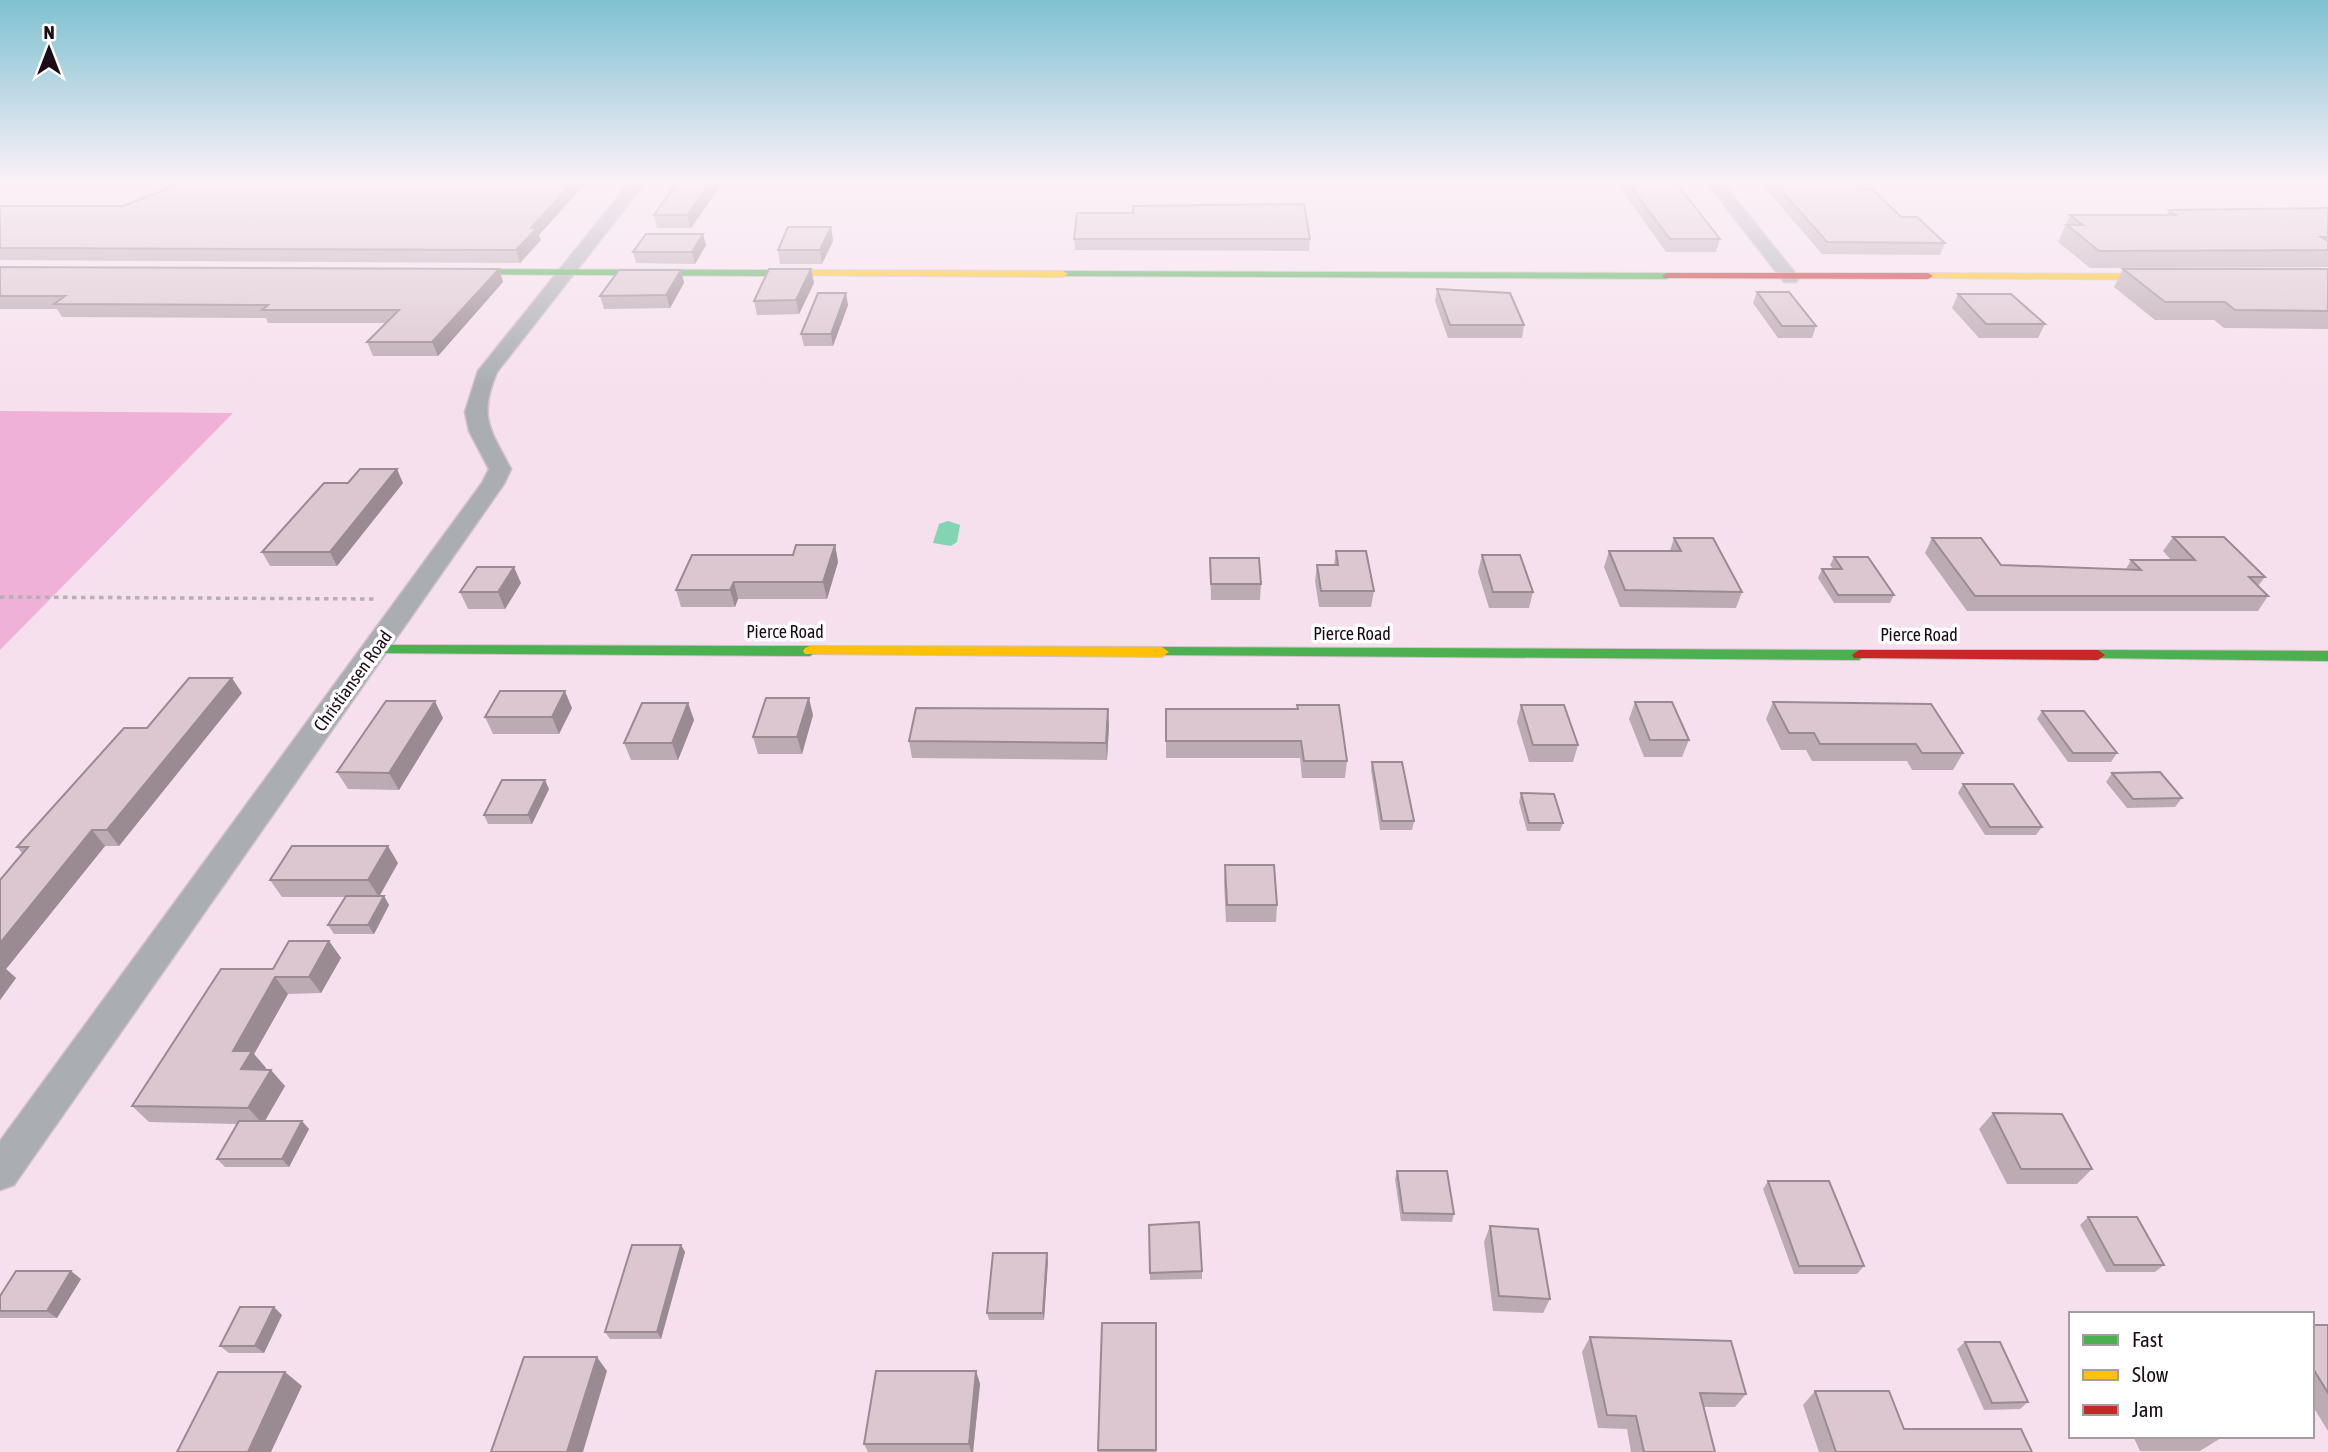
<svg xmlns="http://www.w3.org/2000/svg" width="2328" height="1452" viewBox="0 0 2328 1452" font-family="'Asap Condensed',sans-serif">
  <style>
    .forest { fill: #efb1d8 }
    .water { fill: #82d4b2 }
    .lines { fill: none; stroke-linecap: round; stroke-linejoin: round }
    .street-casing { stroke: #d1c0ca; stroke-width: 3 }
    .fast-casing { stroke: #d1c0ca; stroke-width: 2 }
    .slow-casing { stroke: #d1c0ca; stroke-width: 2 }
    .jam-casing { stroke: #d1c0ca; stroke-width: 2 }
    .path { stroke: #b3b0b6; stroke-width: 3.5; stroke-dasharray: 4.5 4.5; stroke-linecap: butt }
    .street { fill: #aaaeb3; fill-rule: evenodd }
    .fast { fill: #4caf50; fill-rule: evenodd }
    .slow { fill: #ffc107; fill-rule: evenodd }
    .jam { fill: #c62828; fill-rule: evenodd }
    .wall { fill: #bdabb3 }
    .shaded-wall { fill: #9a8b92 }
    .building { fill: #dcc7d0; stroke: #9a8b92; stroke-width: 2 }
    .labels { text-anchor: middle; stroke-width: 7; stroke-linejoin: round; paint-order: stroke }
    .street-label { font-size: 18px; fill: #1c0c17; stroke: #fff }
  </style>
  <rect width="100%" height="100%" fill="#f6e0ed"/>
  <path class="forest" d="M0 411 233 413 0 650Z"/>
  <path class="water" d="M948 521 960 525 957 542 951 546 933 543 939 524Z"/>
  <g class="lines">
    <g class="street-casing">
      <path id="street" d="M629 183H645L497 372C478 417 490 429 511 469L504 484 14 1185 0 1190V1141L482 483 489 469 469 431 465 412 478 371Z
        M1707 183H1723L1796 274 1799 278 1796 282H1784Z"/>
    </g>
    <g class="fast-casing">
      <path id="fast" d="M447 269 770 270 775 273 770 276 444 274V270Z
        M1063 271 1667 273 1672 276 1667 279 1060 276 1058 274Z
        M375 645 810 646 817 651 810 656 370 653 368 650 370 647Z
        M1162 647 1859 650 1866 655 1859 660 1157 655 1155 652Z
        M2098 650 2328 651V661L2093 658 2091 655Z"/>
    </g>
    <g class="slow-casing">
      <path id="slow" d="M770 270 1063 271 1068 274 1063 277 767 275V271Z
        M1928 273 2172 274 2177 277 2172 280 1925 278V274Z
        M810 646 1162 647 1169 652 1162 657 805 654 803 651 805 648Z"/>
    </g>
    <g class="jam-casing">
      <path id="jam" d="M1667 273H1928L1933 276 1928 279 1664 278 1662 276Z
        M1859 650H2098L2105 655 2098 660 1854 658 1852 655Z"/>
    </g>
    <path class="path" d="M0 597 377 599"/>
    <use href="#street" class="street"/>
    <use href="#fast" class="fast"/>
    <use href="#slow" class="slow"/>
    <use href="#jam" class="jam"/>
  </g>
  <path class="wall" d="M1617 183H1676L1720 239 1716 252H1666Z
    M1761 183H1856L1863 189 1901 217 1945 243 1940 255 1822 254Z
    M721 185 691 228H657L654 215Z
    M0 206 539 235 541 240 520 263 0 260Z
    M2328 208V267L2090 268 2058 242 2070 215H2167L2169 210Z
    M831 227 833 241 822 264H780L778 250Z
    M1074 239H1310L1309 251 1075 250Z
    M706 245 695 264 636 263 633 252Z
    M0 267 499 269 503 282 438 356H373L367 342 386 323H268L266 318 62 317 57 309H0Z
    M811 269 814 283 799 314 757 315 754 301Z
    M2123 269H2328V329L2224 328 2214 320H2155L2114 287Z
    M681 270 684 283 670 308 604 309 600 296Z
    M1437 289 1524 325 1522 338H1448L1435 301Z
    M1757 292 1816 326 1812 338H1778L1753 303Z
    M1958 294 2045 324 2038 338H1979L1952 308Z
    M848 305 833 346H804L801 334Z
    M348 483H403L337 566H270L262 552Z
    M2173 537 2265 577 2258 586 2268 596 2258 611H1967L1925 553 1932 538 2001 565 2126 569 2131 560H2171L2163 551Z
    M1674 538 1742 592 1736 608 1620 607 1604 567 1609 551H1670Z
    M835 545 838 562 827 599H738L735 607H681L676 590 793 555Z
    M1336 551 1374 591 1371 607H1319L1315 581 1317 565H1334Z
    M1482 555 1533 592 1529 608H1489L1478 572Z
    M1834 557 1894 595 1890 603H1834L1818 578 1822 569H1833L1830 565Z
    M1210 558 1261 584 1260 600H1211Z
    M521 583 505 609H468L460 592Z
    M242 693 119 846H105L6 969 16 978 0 1000V880L22 853 17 847 147 728Z
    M1635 702 1689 740 1682 757H1644L1629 719Z
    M1773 702 1963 753 1953 770H1912L1907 761H1812L1806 750H1781L1766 719Z
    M688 703 694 720 678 760H631L624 743Z
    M1297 705 1347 761 1345 778H1302L1300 758H1166V709H1297Z
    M1521 705 1578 745 1573 762H1529L1517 722Z
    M572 708 559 734H493L485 717Z
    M2042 711 2117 753 2111 762H2068L2037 719Z
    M813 715 802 754H758L753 737Z
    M443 718 399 790 348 789 337 772Z
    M1109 725 1107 760 912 758 909 741Z
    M1372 762 1414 821 1412 830H1380L1371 770Z
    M2112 773 2182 798 2175 807 2127 808 2106 782Z
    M1963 784 2042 827 2036 835H1985L1958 793Z
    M549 789 532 824H488L484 815Z
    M1521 793 1563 823 1560 831H1527L1519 802Z
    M398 863 379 896H384L389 905 374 934H334L328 925 345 897H282L270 880Z
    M1225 865 1277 905 1276 922H1226L1224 882Z
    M329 941 341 958 321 993 288 994 254 1054 266 1068 265 1069 285 1086 265 1121 309 1129 289 1167H225L217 1159 237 1124 149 1122 132 1106 273 969Z
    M1993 1113 2092 1169 2077 1184H2007L1979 1129Z
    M1397 1171 1454 1214 1452 1222 1401 1221 1395 1179Z
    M1768 1181 1864 1266 1857 1274H1794L1763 1189Z
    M2088 1217 2164 1265 2155 1272H2106L2080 1225Z
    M1149 1225 1202 1271V1279L1150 1280Z
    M1490 1226 1550 1299 1543 1313 1493 1311 1484 1242Z
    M681 1245 685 1252 661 1339H610L605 1332Z
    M1048 1260 1044 1320H989L987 1313Z
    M81 1279 57 1318H0V1296Z
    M282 1315 264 1353H229L220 1346Z
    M1102 1323H1156V1452H1098Z
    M2312 1325H2328V1431L2312 1405Z
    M1590 1337 1746 1394 1735 1407H1703L1715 1452H1631L1627 1429 1598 1428 1582 1352Z
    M1965 1342 2028 1402 2020 1409 1984 1410 1957 1349Z
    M976 1371 980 1384 973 1452H868L864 1444Z
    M1815 1391 1904 1429 2032 1452H1819L1803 1405Z
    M2133 1436H2220L2221 1438 2200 1451H2140Z"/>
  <path class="shaded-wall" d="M572 183H586L539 235 541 240 520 263 516 250 531 228Z
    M710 183H720L721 185 691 228 687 215Z
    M831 227 833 241 822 264 820 250Z
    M703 234 706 245 695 264 692 252Z
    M499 269 503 282 438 356 432 342Z
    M811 269 814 283 799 314 796 300Z
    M681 270 684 283 670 308 666 295Z
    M846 293 848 305 833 346 831 334Z
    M397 469 403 483 337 566 330 552Z
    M835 545 838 562 827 599 823 582Z
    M514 567 521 583 505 609 498 592Z
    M734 582 738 599 735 607 730 590Z
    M232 678 242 693 119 846 107 830Z
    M565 691 572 708 559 734 552 717Z
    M809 698 813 715 802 754 797 737Z
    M435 701 443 718 399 790 389 773Z
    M688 703 694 720 678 760 672 743Z
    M1108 709 1109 725 1107 760 1106 743Z
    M545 780 549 789 532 824 528 815Z
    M92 830 105 846 6 969 16 978 0 1000V943Z
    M388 846 398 863 379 897 368 880Z
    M384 896 389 905 374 934 368 925Z
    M329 941 341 958 321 993 309 977Z
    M275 977 288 994 254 1054 266 1068 255 1085 241 1069 233 1051Z
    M271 1070 285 1086 263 1124 248 1108Z
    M302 1121 309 1129 289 1167 282 1159Z
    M681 1245 685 1252 661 1339 657 1332Z
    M1047 1253 1048 1260 1044 1320 1043 1313Z
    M71 1271 81 1279 57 1318 47 1311Z
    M274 1307 282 1315 264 1353 255 1346Z
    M597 1357 607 1371 583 1452H567Z
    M976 1371 980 1384 973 1452H971L969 1444Z
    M285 1372 302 1386 271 1452H248Z"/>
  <path class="building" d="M176 183H572L531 228H537L516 250 0 248V206H123L172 187Z
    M677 183H710L687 215H654Z
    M1628 183H1676L1720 239H1670Z
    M1775 183H1856L1863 189H1872L1901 217H1917L1945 243 1827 242Z
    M1304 204 1310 239H1074L1077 213H1133V206Z
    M2328 208V237H2321L2328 241V250L2099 251 2067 225H2083L2070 215H2176L2169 210Z
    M788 227H831L820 250H778Z
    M646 234H703L692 252H633Z
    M0 267 499 269 432 342H367L399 310H262L268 305 54 304 65 296H0Z
    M769 269H811L796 300 754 301Z
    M2123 269H2328V311L2235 310 2225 302H2165Z
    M619 270H681L666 295 600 296Z
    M1437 289 1510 293 1524 325H1450Z
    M1757 292H1789L1816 326H1782Z
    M818 293H846L831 334H801Z
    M1958 294H2011L2045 324H1986Z
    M360 469H397L330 552H262L324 483H348Z
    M2173 537H2224L2265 577H2249L2268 596H1975L1932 538H1981L2001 565 2141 570 2131 560H2195Z
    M1674 538H1713L1742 592 1625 590 1609 551H1681Z
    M796 545H835L823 582H734L730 590H676L692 555H793Z
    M1336 551H1366L1374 591H1321L1317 565H1338Z
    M1482 555H1520L1533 592H1493Z
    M1834 557H1868L1894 595H1838L1822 569H1842Z
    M1210 558H1259L1261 584H1211Z
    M477 567H514L498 592H460Z
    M189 678H232L107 830H92L0 943V880L28 847H17L124 728H147Z
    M500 691H565L552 717H485Z
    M766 698H809L797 737H753Z
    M386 701H435L389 773 337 772Z
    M1635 702H1672L1689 740H1650Z
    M1773 702 1931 704 1963 753H1922L1916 744H1820L1814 733H1789Z
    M642 703H688L672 743H624Z
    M1297 705H1339L1347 761H1304L1301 741H1166V709H1298Z
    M1521 705H1564L1578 745H1533Z
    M916 708 1108 709 1106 743 909 741Z
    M2042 711H2084L2117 753H2073Z
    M1372 762H1402L1414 821H1382Z
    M2160 772 2182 798 2133 799 2112 773Z
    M502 780H545L528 815H484Z
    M1963 784H2013L2042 827H1990Z
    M1521 793 1554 794 1563 823H1529Z
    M292 846H388L368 880H270Z
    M1225 865H1274L1277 905H1227Z
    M346 896H384L368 925H328Z
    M289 941H329L309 977H275L233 1051H252L241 1069 271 1070 248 1108 132 1106 221 969H273Z
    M1993 1113 2062 1114 2092 1169H2021Z
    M239 1121H302L282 1159H217Z
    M1397 1171H1447L1454 1214 1403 1213Z
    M1768 1181H1829L1864 1266H1799Z
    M2088 1217H2137L2164 1265H2114Z
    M1199 1222 1202 1271 1150 1273 1149 1225Z
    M1490 1226 1538 1229 1550 1299 1499 1296Z
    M632 1245H681L657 1332H605Z
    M993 1253H1047L1043 1313H987Z
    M16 1271H71L47 1311H0V1296Z
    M240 1307H274L255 1346H220Z
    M1102 1323H1156V1450H1098Z
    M2312 1325H2328V1393L2312 1367Z
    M1590 1337 1731 1341 1746 1394 1700 1393 1715 1452H1644L1636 1416 1607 1415Z
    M1965 1342H2000L2028 1402 1992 1403Z
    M524 1357H597L567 1452H491Z
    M876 1371H976L969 1444H864Z
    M218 1372H285L248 1452H177Z
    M1815 1391H1889L1904 1429H2021L2032 1452H1836Z
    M2159 1436H2220L2221 1438H2160Z"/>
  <linearGradient id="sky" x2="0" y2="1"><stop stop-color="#7fc1d2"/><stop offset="0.47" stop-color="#fbf1f7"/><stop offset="1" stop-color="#fbf1f7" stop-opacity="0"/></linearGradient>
  <rect width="2328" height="386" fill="url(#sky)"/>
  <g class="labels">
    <g class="street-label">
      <text x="785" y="638">Pierce Road</text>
      <text x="1352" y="640">Pierce Road</text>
      <text x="1919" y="641">Pierce Road</text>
      <text transform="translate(353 681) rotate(-54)" y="6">Christiansen Road</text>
    </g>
  </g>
  <rect x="2069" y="1312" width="245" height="126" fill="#ffffff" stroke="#a49ea2" stroke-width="2"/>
  <rect x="2083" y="1335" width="35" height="10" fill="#4caf50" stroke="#a49ea2" stroke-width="2"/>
  <text x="2132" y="1347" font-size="21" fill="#1c0c17">Fast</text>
  <rect x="2083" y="1370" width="35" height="10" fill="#ffc107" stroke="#a49ea2" stroke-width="2"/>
  <text x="2132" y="1382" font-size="21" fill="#1c0c17">Slow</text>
  <rect x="2083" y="1405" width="35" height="10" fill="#c62828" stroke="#a49ea2" stroke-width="2"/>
  <text x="2132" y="1417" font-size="21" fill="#1c0c17">Jam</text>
  <g transform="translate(49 49)" stroke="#ffffff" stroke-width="5" paint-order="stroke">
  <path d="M0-5L12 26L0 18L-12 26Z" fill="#1c0c17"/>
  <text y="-10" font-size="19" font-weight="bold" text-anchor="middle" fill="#1c0c17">N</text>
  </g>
</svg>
